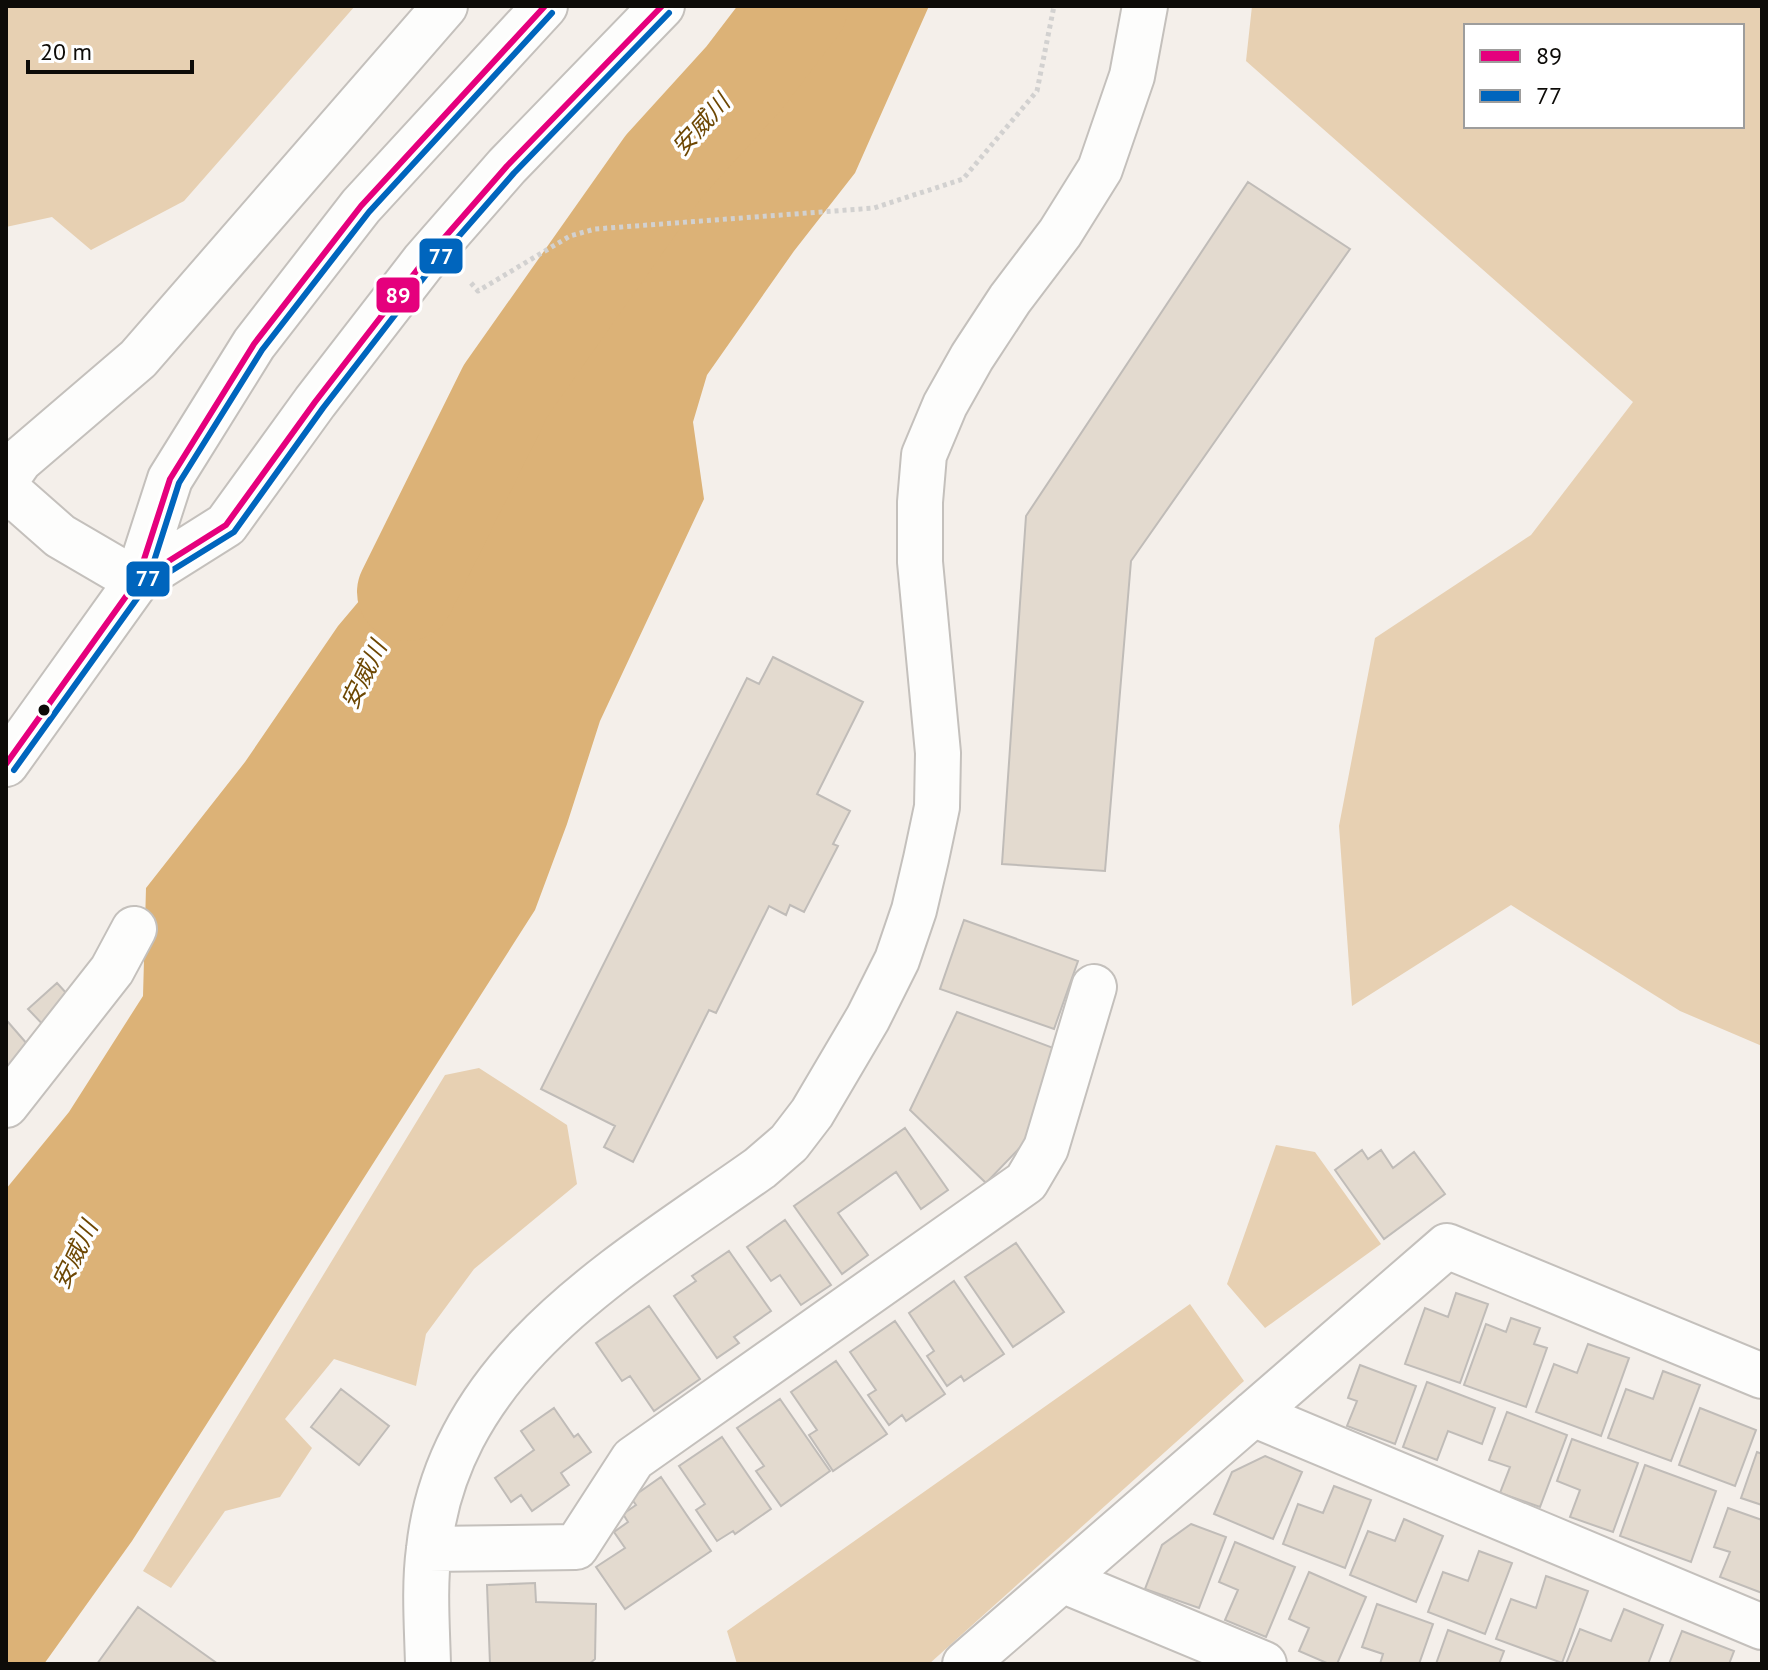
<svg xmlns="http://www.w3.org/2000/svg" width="1768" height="1670" viewBox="0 0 1768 1670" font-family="'PT Sans','Noto Sans JP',sans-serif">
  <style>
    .green { fill: #e7d0b2; fill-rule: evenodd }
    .water { fill: #dcb277 }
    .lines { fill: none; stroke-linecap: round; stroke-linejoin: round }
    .river { stroke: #dcb277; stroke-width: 98 }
    .building { fill: #e3dacf; stroke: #c0bcb8; stroke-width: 2 }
    .minor-casing { stroke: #c4c0bc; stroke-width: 48 }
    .major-casing { stroke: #c4c0bc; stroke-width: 48 }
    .path { stroke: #d2d1d0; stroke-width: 5; stroke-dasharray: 4 4; stroke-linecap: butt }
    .minor { stroke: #fdfdfc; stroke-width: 44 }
    .major { stroke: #fdfdfc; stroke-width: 44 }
    .bus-1-casing { stroke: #fff; stroke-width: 12 }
    .bus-2-casing { stroke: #fff; stroke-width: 12 }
    .bus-1 { stroke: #e5007d; stroke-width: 6 }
    .bus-2 { stroke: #0065bd; stroke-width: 6 }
    .bus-dot { fill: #0d0b08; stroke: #fff; stroke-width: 3 }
    .labels { text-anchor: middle; stroke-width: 7; stroke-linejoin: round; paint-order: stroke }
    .water-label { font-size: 24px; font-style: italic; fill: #6d4703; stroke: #fff }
    .line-badge { stroke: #fff; stroke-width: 3 }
    .badge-label { font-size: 22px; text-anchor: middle; font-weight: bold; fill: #fff }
  </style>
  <rect width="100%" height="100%" fill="#f4efea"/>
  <path class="green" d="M6 6H355L184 201 91 250 52 217 6 227Z
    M1252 6H1762V1046L1680 1011 1511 905 1352 1006 1339 826 1375 638 1531 535 1633 402 1246 61ZM1466 26H1742V126H1466Z
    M479 1068 567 1125 577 1184 474 1269 426 1334 416 1386 334 1359 285 1419 312 1448 280 1497 225 1511 171 1588 143 1571 445 1075Z
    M1276 1145 1315 1152 1381 1244 1265 1328 1227 1284Z
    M1190 1304 1244 1381 929 1664H737L727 1631Z"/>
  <path class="water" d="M783 6H929L855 173 794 251 707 375 693 422 704 499 600 721 567 824 535 910 132 1541 44 1664H6V1189L69 1112 143 996 146 888 245 762 338 626 440 505 616 263 731 118 775 41Z"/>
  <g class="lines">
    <path class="river" d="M406 592 506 390 664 166 744 78 799 6"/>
  </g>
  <path class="building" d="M1248 182 1350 249 1131 561 1105 871 1002 864 1026 516Z
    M773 657 863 702 817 794 850 811 833 844 838 846 804 912 790 905 786 915 769 906 716 1013 709 1010 633 1162 604 1147 615 1126 541 1089 747 678 759 684Z
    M964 920 1078 961 1054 1029 940 989Z
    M57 983 79 1007 51 1033 28 1009Z
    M957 1012 1056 1049 1031 1136 986 1183 910 1110Z
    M8 1022 41 1060 6 1090V1023Z
    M905 1128 948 1190 921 1209 896 1172 838 1213 868 1255 842 1274 794 1206Z
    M1362 1150 1368 1159 1381 1150 1393 1168 1414 1152 1445 1194 1384 1239 1335 1170Z
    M785 1220 831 1285 801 1305 780 1275 771 1281 747 1247Z
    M1016 1243 1064 1312 1013 1347 965 1277Z
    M729 1251 771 1311 734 1337 739 1343 717 1358 674 1296 696 1281 692 1276Z
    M954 1281 1004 1354 964 1381 961 1376 947 1386 927 1356 934 1351 909 1313Z
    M1456 1293 1488 1304 1460 1383 1405 1364 1425 1308 1448 1317Z
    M649 1306 700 1379 654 1411 630 1376 622 1381 596 1343Z
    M1511 1318 1540 1328 1534 1344 1547 1348 1526 1407 1464 1385 1486 1324 1506 1332Z
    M895 1321 945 1394 906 1421 902 1415 889 1425 868 1395 876 1390 850 1352Z
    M1588 1344 1629 1358 1601 1436 1536 1412 1554 1364 1577 1373Z
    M836 1361 887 1434 833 1471 809 1435 817 1430 791 1392Z
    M1360 1365 1416 1386 1395 1444 1347 1426 1357 1401 1348 1398Z
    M1663 1371 1700 1385 1671 1461 1608 1438 1626 1389 1653 1399Z
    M1427 1382 1495 1408 1482 1444 1448 1431 1437 1460 1403 1447Z
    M341 1389 389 1426 359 1465 311 1427Z
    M780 1399 830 1471 781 1506 756 1471 764 1466 737 1428Z
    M554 1408 574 1437 578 1434 591 1452 561 1473 569 1485 532 1511 521 1495 511 1502 495 1478 534 1450 521 1431Z
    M1700 1408 1756 1430 1735 1486 1679 1465Z
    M1507 1412 1567 1435 1540 1507 1500 1493 1510 1467 1489 1460Z
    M722 1437 771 1509 735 1534 733 1531 717 1541 696 1510 705 1504 679 1466Z
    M1572 1439 1638 1463 1613 1532 1570 1517 1580 1490 1557 1481Z
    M1757 1452 1762 1454V1505L1741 1498Z
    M1265 1456 1302 1472 1273 1539 1214 1514 1232 1472Z
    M1645 1465 1716 1491 1691 1562 1620 1536Z
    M661 1477 711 1551 625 1609 596 1567 625 1548 614 1532 628 1522 623 1514 636 1505 631 1498Z
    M1334 1486 1371 1500 1345 1568 1283 1544 1298 1504 1323 1513Z
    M1728 1508 1762 1520V1593L1720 1577 1730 1552 1714 1547Z
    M1404 1519 1443 1536 1416 1602 1350 1575 1368 1531 1395 1541Z
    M1191 1524 1226 1537 1199 1608 1145 1589 1162 1545Z
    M1235 1542 1295 1567 1266 1637 1225 1620 1238 1590 1219 1582Z
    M1479 1551 1512 1563 1485 1634 1428 1612 1443 1572 1468 1581Z
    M1309 1572 1366 1597 1337 1664H1329L1299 1651 1309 1628 1289 1619Z
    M1546 1576 1588 1591 1562 1663 1496 1639 1511 1599 1536 1608Z
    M535 1583 536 1602 596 1604 595 1659 589 1664H490L487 1585Z
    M1377 1604 1433 1624 1419 1664H1380L1383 1654 1362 1647Z
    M138 1607 218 1664H97Z
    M1624 1609 1663 1625 1648 1664H1566L1580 1629 1611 1641Z
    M1448 1630 1504 1651 1499 1664H1436Z
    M1682 1631 1734 1651 1729 1664H1669Z"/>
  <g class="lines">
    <g class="minor-casing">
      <path id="minor" d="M6 480 20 460 138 359 445 6
        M6 498 18 499 60 536 137 581
        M6 1105 112 970 134 929
        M1253 1414 1762 1627
        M429 1549 576 1547 633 1459 1026 1182 1046 1148 1094 987
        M1062 1580 1264 1664
        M428 1664C427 1626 424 1586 429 1549 449 1362 622 1266 760 1168L789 1143 812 1113 868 1018 897 960 914 910 926 859 937 807 938 753 920 562V502L924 455 945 405 972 357 1010 299 1060 233 1100 169 1132 76 1145 6
        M965 1664 1447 1246 1762 1376"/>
    </g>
    <g class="major-casing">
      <path id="major" d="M137 581 226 525 315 402 424 261 507 166 662 6
        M6 764 137 581 170 479 254 344 361 206 545 6"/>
    </g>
    <path class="path" d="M471 283 478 291 570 236 595 229 874 208 963 179 1037 91 1054 6"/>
    <use href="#minor" class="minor"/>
    <use href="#major" class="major"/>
    <g class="bus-1-casing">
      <path id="bus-1" d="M137 581 226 525 315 402 424 261 507 166 662 6
        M6 764 137 581 170 479 254 344 361 206 545 6"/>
    </g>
    <g class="bus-2-casing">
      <path id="bus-2" d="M142 589 234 532 323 408 432 267 514 173 669 13
        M14 770 146 586 179 483 262 350 369 212 552 13"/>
    </g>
    <use href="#bus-1" class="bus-1"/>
    <use href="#bus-2" class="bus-2"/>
  </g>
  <circle class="bus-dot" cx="44" cy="710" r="7"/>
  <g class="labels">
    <g class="water-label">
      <text transform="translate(701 125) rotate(-48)" y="8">安威川</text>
      <text transform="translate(364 675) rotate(-64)" y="8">安威川</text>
      <text transform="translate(75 1255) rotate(-64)" y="8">安威川</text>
    </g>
  </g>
  <g class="line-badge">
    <rect x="418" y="237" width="46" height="38" rx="8" fill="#0065bd"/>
    <rect x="375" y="276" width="46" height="38" rx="8" fill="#e5007d"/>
    <rect x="125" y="560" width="46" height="38" rx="8" fill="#0065bd"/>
  </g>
  <g class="badge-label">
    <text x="441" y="264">77</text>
    <text x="398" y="303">89</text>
    <text x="148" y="586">77</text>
  </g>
  <rect width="1768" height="1670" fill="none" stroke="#0d0b08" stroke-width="16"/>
  <rect x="1464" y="24" width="280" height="104" fill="#ffffff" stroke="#9e9d9c" stroke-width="2"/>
  <rect x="1480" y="50" width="40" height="12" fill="#e5007d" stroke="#9e9d9c" stroke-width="2"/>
  <text x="1536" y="64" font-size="24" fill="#0d0b08">89</text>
  <rect x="1480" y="90" width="40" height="12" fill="#0065bd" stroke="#9e9d9c" stroke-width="2"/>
  <text x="1536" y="104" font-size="24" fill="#0d0b08">77</text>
  <path d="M28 60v12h164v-12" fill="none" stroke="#0d0b08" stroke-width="4"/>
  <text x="40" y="60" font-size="24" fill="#0d0b08" stroke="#ffffff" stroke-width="6" paint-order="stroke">20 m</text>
</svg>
